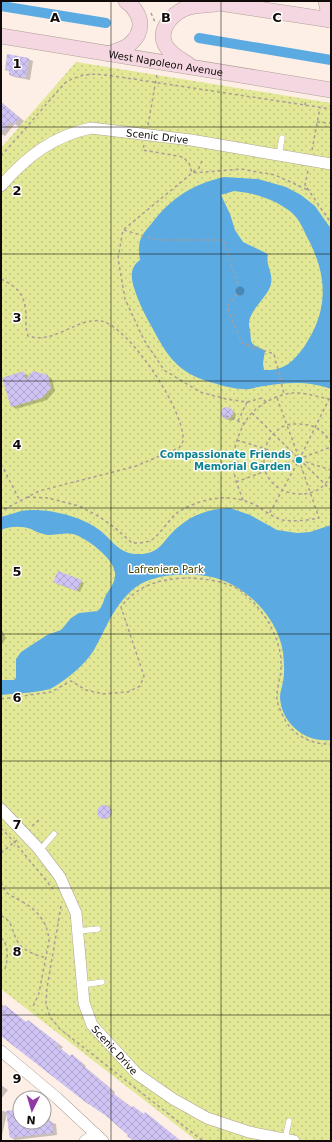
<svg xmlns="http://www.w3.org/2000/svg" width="332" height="1142" viewBox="0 0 332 1142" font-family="'DejaVu Sans',sans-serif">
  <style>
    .grass { fill: url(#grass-dots) }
    .water { fill: #5babe2; fill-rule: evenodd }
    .shadow { fill: #0003 }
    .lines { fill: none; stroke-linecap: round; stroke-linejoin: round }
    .canal { stroke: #5babe2; stroke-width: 10 }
    .building { fill: url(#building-cross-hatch) }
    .lane-casing { stroke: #afa199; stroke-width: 6 }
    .street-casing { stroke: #afa199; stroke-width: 12 }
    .secondary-casing { stroke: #afa199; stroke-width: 16 }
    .path { stroke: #a99d97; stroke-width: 1.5; stroke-dasharray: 3 3; stroke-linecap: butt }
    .lane { stroke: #fff; stroke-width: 5.5 }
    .street { stroke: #fff; stroke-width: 11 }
    .secondary { stroke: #f4d7e0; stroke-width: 15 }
    .grid { fill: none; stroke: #100b08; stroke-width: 1; stroke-opacity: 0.55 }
    .culture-dot { fill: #0f9aa8; stroke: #fff; stroke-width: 1.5 }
    .labels { text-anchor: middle; stroke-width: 3; stroke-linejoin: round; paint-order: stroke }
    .street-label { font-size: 10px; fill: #100b08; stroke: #fff }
    .culture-label { font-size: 10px; font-weight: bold; fill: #0d838f; stroke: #fff; text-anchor: end }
    .park-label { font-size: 10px; fill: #464700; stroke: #fff }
    .grid-label { font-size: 13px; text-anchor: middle; font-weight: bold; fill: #100b08; stroke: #fff; stroke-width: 3; stroke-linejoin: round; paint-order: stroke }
  </style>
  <defs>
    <pattern id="grass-dots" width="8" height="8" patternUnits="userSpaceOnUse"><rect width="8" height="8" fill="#e3e896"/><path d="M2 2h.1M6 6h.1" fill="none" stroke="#c2c680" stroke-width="1.8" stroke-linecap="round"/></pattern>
    <pattern id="building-cross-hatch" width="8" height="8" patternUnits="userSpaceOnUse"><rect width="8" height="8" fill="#cfc3f3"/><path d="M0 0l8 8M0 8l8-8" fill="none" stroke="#b1a6cf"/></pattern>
  </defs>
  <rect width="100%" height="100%" fill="#fdeee6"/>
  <path class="grass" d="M76 62 331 103V1141H197L1 989V148Z"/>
  <path class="water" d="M224 177 258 179 286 187 301 195 315 206 331 229V389C310 381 287 382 265 386 260 386 255 388 250 389 239 390 227 387 217 384 181 375 169 360 153 329 147 319 142 309 138 299 133 285 126 270 140 260 139 253 138 245 141 238 143 233 148 228 152 223 171 198 193 184 224 177ZM234 191C254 193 275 199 291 212 299 219 303 228 307 237 328 276 329 310 304 347 293 362 284 371 264 370L263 363 265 351C261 347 255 347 252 343 250 339 251 334 250 331 250 328 249 327 249 325 248 312 266 298 270 287 275 274 265 266 268 254L243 242 235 230 230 214 221 195Z
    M230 508 250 515 277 530 297 533 310 532 331 525V740C305 743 281 723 280 697 280 692 282 687 283 682 285 672 284 662 283 652 277 615 242 581 206 576 184 573 154 574 136 587 125 595 117 607 111 617 105 628 100 639 94 650 85 665 67 679 52 688 44 692 12 694 1 695V680H14L16 678V659L21 652 47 635 61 630 71 618 79 613 98 611C103 606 103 601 106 595 110 588 116 582 115 573 114 559 89 540 76 535 65 531 54 537 43 534 39 533 35 531 31 529 22 526 10 526 1 530V517C8 515 15 513 21 511 45 507 83 516 102 532 112 541 121 554 136 554 161 555 162 541 177 528 193 514 209 509 230 508Z"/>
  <path class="shadow" d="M28 59 33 61 30 80 14 77 10 75V72L6 70Z
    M1 102 24 121 19 127 15 124 5 136 1 134Z
    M235.5 291a4.5 4.5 0 1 1 9 0a4.5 4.5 0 1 1-9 0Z
    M23 373 28 375 29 377 47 376 52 379 55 391 47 400 16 409 12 406Z
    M225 408 233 411 236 414 235 418 231 421 224 418 222 415V411Z
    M81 581 84 583 80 592 57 584Z
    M1 628 6 638 1 646Z
    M98 812a7 7 0 1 1 14 0a7 7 0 1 1-14 0Z
    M1 1004 9 1009 27 1023 32 1024 63 1047 61 1049 71 1057 76 1058 86 1066 85 1067 115 1092 114 1094 133 1108 144 1115 150 1116 180 1141H135L105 1114 1 1035Z
    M1 1085 8 1090 1 1099Z
    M44 1108 49 1111 50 1122 56 1124 57 1135 15 1140 10 1137 7 1113 1 1140V1110L8 1113 20 1110V1122H44Z"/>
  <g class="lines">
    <path class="canal" d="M1 6 106 23
      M199 38 331 60"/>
  </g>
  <path class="building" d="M7 54 29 58 26 78 9 75V71L5 70Z
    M1 102 20 118 14 125 10 122 1 133Z
    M24 371 26 379 33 371 48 375 51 388 42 398 11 407 2 378Z
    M221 413a6 6 0 1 1 12 0a6 6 0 1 1-12 0Z
    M58 571 82 580 77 591 53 582Z
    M97 812a7 7 0 1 1 14 0a7 7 0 1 1-14 0Z
    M5 1005 26 1022 28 1020 59 1044 57 1046 70 1056 72 1054 82 1063 81 1064 111 1089 110 1091 132 1108 133 1106 144 1114 145 1112 181 1141H134L127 1136 128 1135 105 1115 84 1101 1 1036V1009Z
    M20 1109V1122H44L52 1121 53 1133 10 1138 6 1111Z"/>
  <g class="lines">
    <g class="lane-casing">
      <path id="lane" d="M279 155 282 138
        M40 850 54 834
        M78 931 98 929
        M82 985 102 982
        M285 1139 289 1121"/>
    </g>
    <g class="street-casing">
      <g id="street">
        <path id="s1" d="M1 186C26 157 53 136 91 128L191 140 331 164"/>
        <path id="s2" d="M1 809 38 848 60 877 76 913 84 1003 92 1025 137 1074 173 1099 207 1118 249 1132 294 1141"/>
        <path d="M1 1051 57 1098 103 1141"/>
        <path d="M85 1141 96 1134"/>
      </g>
    </g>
    <g class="secondary-casing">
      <g id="secondary">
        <path d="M206 1 331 20"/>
        <path d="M326 1 330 20"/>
        <path id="s3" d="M1 36 331 90"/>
        <path d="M109 54C115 51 124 49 129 45 146 31 142 13 126 1"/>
        <path d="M188 64C180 59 171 55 166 46 157 31 171 15 184 9 193 5 206 5 216 4"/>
      </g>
    </g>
    <path class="path" d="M151 13 155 22
      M305 105 306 99
      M317 122 330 123
      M148 125 157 74
      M144 145 143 150 183 157 189 163 192 173 199 168 203 158
      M312 150 320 108
      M1 156 65 83C84 71 98 74 120 77L331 109
      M308 171 305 185 331 223
      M124 230 157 240H223L238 285
      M1 279C21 289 26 297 26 320 26 326 26 330 28 336 54 345 77 317 101 321 129 326 185 411 183 440 183 443 181 445 179 448L136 466 39 491 1 511
      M237 294 227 307 242 343 274 354 284 394
      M277 398 299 458
      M266 402 262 398 247 402 226 399 200 392 164 370 144 340 125 299 118 258 123 230 192 173 241 169 275 175 308 190
      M252 413 331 490
      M226 416 245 424
      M238 421 247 402
      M237 440 331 470
      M331 443C322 428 313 424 296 424 285 423 276 430 270 438 265 446 264 452 264 461 263 497 319 507 331 474
      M299 460 329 399 331 400
      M1 464 20 501
      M236 482 331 447
      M27 497 48 498 79 506 98 516 114 527 132 543C139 543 147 543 153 539 161 533 169 519 178 512 188 506 200 501 212 499 228 496 245 499 259 507 266 512 274 518 283 520 295 522 308 520 319 518L299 460 269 514
      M243 500C239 489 234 478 233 465 232 449 242 420 255 410 265 401 280 394 293 393 304 392 318 397 329 399
      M1 699 51 692 71 681 86 690 103 694 128 692 140 686 144 676 121 607C139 584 160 579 188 578 203 578 229 582 241 591 262 607 281 637 281 663 282 676 276 688 277 700 278 706 282 714 285 720 294 736 313 745 331 744
      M32 826 39 820
      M1 828 17 845 53 889
      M1 853 17 840
      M1 882C7 897 10 894 21 901 37 910 48 922 49 941L39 993 32 1009
      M61 906 47 988 46 1003 50 1017 60 1029 203 1141
      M1 916C14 920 12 936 20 945 26 952 37 955 46 958
      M1 938C9 944 8 960 5 969L1 970"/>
    <use href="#lane" class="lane"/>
    <use href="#street" class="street"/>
    <use href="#secondary" class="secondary"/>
  </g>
  <path class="grid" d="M111 1V1141M221 1V1141M1 127H331M1 254H331M1 381H331M1 508H331M1 634H331M1 761H331M1 888H331M1 1015H331"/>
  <circle class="culture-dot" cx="299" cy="460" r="4"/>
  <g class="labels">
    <g class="street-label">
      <text dy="4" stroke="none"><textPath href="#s3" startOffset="167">West Napoleon Avenue</textPath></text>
      <text dy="4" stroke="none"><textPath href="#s1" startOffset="176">Scenic Drive</textPath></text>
      <text dy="4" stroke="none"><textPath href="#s2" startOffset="277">Scenic Drive</textPath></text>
    </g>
    <g class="culture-label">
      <text x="291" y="458">Compassionate Friends<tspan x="291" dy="12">Memorial Garden</tspan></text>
    </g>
    <g class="park-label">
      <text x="166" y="573">Lafreniere Park</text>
    </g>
  </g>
  <g class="grid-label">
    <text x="55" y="22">A</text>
    <text x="166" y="22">B</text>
    <text x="277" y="22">C</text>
    <text x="17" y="68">1</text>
    <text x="17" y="195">2</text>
    <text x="17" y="322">3</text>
    <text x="17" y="449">4</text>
    <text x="17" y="576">5</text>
    <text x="17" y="702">6</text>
    <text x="17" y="829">7</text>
    <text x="17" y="956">8</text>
    <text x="17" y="1083">9</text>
  </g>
  <rect width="332" height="1142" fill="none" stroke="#100b08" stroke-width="4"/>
  <g transform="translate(32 1110) rotate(185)"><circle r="19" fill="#ffffff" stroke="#9f9d9c"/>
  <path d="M0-3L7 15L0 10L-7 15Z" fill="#9139a5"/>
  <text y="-6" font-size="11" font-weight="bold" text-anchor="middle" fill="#100b08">N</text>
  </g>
</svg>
